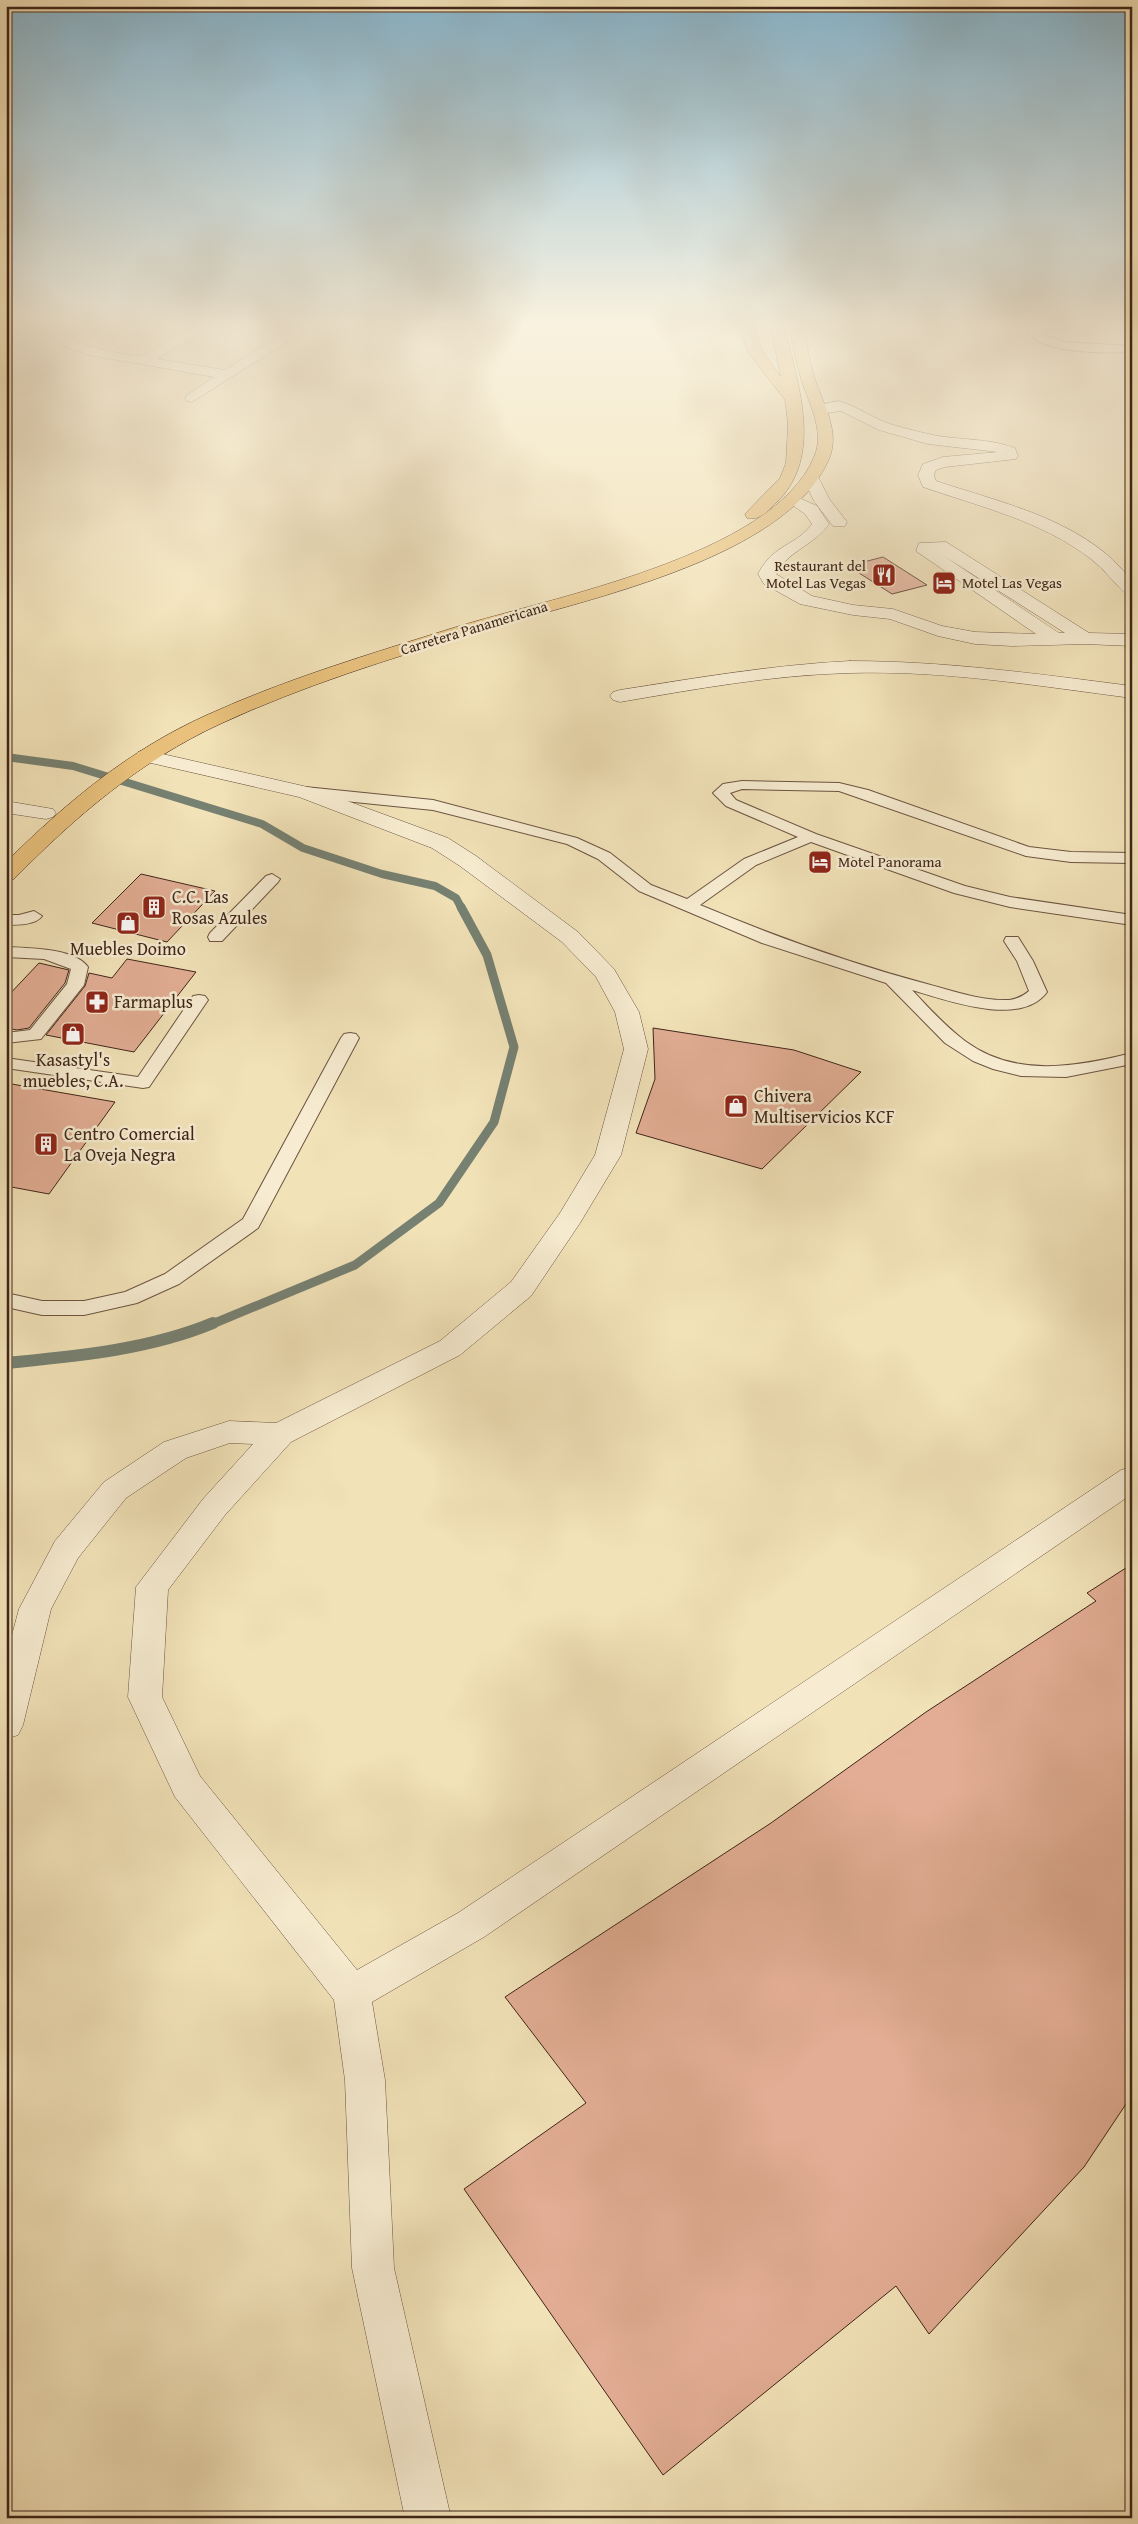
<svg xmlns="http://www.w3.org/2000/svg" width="1138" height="2524" viewBox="0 0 1138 2524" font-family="'Gentium Book Plus',serif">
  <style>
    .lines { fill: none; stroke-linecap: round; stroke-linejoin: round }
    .stream-far2 { stroke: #768172; stroke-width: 8 }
    .stream-far1 { stroke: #768172; stroke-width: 9 }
    .stream { stroke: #768172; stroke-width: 12 }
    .building { fill: #e2ad94; stroke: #3f2519 }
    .lane-casing { stroke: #6c5441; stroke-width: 2 }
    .street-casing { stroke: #6c5441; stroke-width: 1 }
    .primary-casing { stroke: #3f2519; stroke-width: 1 }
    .lane { fill: #f7ecd1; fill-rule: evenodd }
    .street { fill: #f7ecd1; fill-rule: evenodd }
    .primary { fill: #e9c17c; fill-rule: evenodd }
    .labels { text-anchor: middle; stroke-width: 5; stroke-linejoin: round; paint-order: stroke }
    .far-poi-label { font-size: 15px; fill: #3f2519; stroke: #f7ecd1; text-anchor: start }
    .far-street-label { font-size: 15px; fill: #3f2519; stroke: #f7ecd1 }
    .poi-label { font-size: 18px; fill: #3f2519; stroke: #f7ecd1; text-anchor: start }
  </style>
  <rect width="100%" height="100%" fill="#f2e2b8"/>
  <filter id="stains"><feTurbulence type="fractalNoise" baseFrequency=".004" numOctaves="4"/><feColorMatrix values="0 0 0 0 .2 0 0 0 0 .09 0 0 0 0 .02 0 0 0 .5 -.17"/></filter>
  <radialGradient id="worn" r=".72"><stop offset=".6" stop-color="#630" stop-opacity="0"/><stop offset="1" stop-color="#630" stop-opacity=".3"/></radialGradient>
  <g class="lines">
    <path class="stream-far2" d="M6 757 73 766 262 824 303 848 382 874 435 886 456 898 462 909"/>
    <path class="stream-far1" d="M210 1325 355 1265 439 1203 494 1122 514 1047 487 955 461 907"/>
    <path class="stream" d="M6 1363C76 1356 148 1350 213 1323"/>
  </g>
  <path class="building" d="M883 557 927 585 892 594 848 566Z
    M141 874 215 891 167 942 92 923Z
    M127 959 196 972 134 1052 46 1035 85 986 89 973 112 978Z
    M39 963 69 970 65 983 29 1028 17 1030 6 1028V998Z
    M653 1028 794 1050 861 1072 762 1169 636 1133 655 1079Z
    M6 1083 115 1102 49 1194 6 1186Z
    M1132 1564V2095L1084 2167 929 2334 896 2286 663 2475 464 2189 586 2103 505 1997 771 1823 926 1712 1096 1601 1087 1593Z"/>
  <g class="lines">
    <g class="lane-casing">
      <path id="lane" d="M1052 323H1077L1039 333 1064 342 1131 346 1132 352C1106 353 1046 354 1028 333L1035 326Z
        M742 781 839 783 868 790 1029 847 1071 852 1132 853V863L1071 862 1026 856 839 791 742 789 730 793 736 800 816 834 965 886 1010 897 1132 915V925L1010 907 954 893 811 842 756 865 700 905C774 936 849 963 927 984 953 991 981 1001 1009 1000 1017 999 1023 996 1029 991L1017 961 1004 941 1006 937H1018L1033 961 1047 992C1021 1028 946 1000 912 990 929 1008 945 1026 965 1041 1015 1078 1076 1067 1132 1053V1064L1066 1077 1021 1076 993 1069 973 1061 945 1043 886 983 762 943 639 891 598 859 567 844 433 810 305 797 297 792 305 787 433 800 577 838 610 853 651 885 687 899 744 859 798 837 726 806 713 793 723 784Z
        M272 874 280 879 278 882 222 941H210L208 937 210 933 266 876Z
        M34 911 42 916C36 925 17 925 6 925V915H19Z
        M6 947C28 948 75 948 88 967L84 985 41 1039 6 1043V1033L30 1030 67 984 71 969 44 959 6 957Z
        M199 995 205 996 208 1000 149 1087 143 1088 6 1068V1058L138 1077 193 996Z
        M350 1033 356 1034 359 1038 258 1228 179 1284 137 1303 84 1315H42L6 1307V1293L42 1301H84L125 1292 165 1274 243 1219 341 1038 344 1034Z"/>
    </g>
    <g class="street-casing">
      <path id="street" d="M48 323H62C63 330 68 337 75 341 84 346 134 358 143 355 171 344 183 323 216 323L157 359 225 370 300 323H317L192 402 187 401 185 398 187 395 214 377 89 355 65 347 51 334Z
        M838 401C854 405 865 413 880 420 893 426 909 429 924 433 954 441 986 437 1015 448L1018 456 1016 459 945 467 936 470 934 475 936 481C993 500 1057 514 1105 553 1115 561 1123 571 1132 580V595L1126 594C1114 583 1104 569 1091 559 1042 521 981 507 923 487L918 475 923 464 943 457 998 452 928 444 879 430 841 411 819 414 811 409 814 406Z
        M811 473 817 475 830 500 847 522 845 526H833L814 501 803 478Z
        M795 496 817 506 829 524C815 545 787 551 776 574L812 596 853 605 893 609 942 626 975 632 1036 634 916 551 919 543 946 542 1089 633 1132 634V646L1085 644 1012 646 975 644 938 636 890 619 853 615 800 604 764 584 758 574C773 544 796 546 812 524L805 514 787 501ZM944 556 1065 633H1059Z
        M850 661C945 661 1038 674 1132 686V698C1038 686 944 670 849 673 772 675 696 689 620 702L613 700 610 696 613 692 620 690C696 678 772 665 850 661Z
        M145 750 312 788 448 838 476 856 578 932 614 969 639 1012 648 1049 621 1155 580 1223 531 1296 460 1355 291 1442 225 1515 168 1590 162 1697 200 1776 357 1970 458 1913 1121 1470 1132 1467V1494L484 1937 372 2002 385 2080 394 2268 451 2518H405L352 2268 345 2080 334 2000 175 1797 128 1697 136 1587 203 1499 253 1444 230 1443 186 1458 126 1498 78 1558 51 1609 23 1725 18 1735 6 1739V1657L19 1609 55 1541 104 1482 164 1442 229 1421 276 1423 440 1341 511 1282 560 1213 595 1155 624 1049 615 1012 596 977 562 942 460 866 432 848 299 797 138 760 135 756 138 752Z
        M6 801 53 809 56 813 53 817 46 819 6 813Z"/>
    </g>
    <g class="primary-casing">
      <path id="primary" d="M738 323H752L762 351 781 377 770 325 771 323 784 325C797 382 825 456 776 503 768 511 759 521 747 518L745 514 780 478 786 463 788 424 785 400 748 352Z
        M789 323H803C806 341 809 359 814 376 822 402 841 431 829 459 785 562 575 601 475 633 389 659 302 686 220 724 140 761 76 816 14 879L6 880V862C67 802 129 750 207 715 286 679 370 654 453 628 549 598 773 556 814 457 826 430 807 401 800 375 795 358 792 341 789 323Z"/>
    </g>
    <use href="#lane" class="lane"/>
    <use href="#street" class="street"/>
    <use href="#primary" class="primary"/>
  </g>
  <linearGradient id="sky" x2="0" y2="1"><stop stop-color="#89b8d1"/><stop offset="0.48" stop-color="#f9f2df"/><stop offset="1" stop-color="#f9f2df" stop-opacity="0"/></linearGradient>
  <rect width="1138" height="676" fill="url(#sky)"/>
  <defs>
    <g id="restaurant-square" transform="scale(1.25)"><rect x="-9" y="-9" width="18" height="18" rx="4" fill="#8f2418" stroke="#f7ecd1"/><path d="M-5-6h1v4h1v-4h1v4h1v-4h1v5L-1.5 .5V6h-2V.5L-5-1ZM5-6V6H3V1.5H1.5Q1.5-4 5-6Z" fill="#fff"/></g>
    <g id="hotel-square" transform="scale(1.25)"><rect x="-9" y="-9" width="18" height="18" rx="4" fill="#8f2418" stroke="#f7ecd1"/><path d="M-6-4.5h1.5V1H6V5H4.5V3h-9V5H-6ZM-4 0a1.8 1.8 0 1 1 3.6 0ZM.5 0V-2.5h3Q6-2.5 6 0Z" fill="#fff"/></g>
    <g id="building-square" transform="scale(1.25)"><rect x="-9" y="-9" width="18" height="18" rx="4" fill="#8f2418" stroke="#f7ecd1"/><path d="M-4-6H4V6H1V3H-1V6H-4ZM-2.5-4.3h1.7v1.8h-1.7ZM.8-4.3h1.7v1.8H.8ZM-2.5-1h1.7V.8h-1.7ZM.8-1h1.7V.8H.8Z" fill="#fff"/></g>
    <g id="shop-square" transform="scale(1.25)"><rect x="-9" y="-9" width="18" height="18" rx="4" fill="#8f2418" stroke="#f7ecd1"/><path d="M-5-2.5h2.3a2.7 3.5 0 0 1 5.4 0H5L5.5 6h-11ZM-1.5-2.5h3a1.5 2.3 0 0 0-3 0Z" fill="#fff"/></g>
    <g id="pharmacy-square" transform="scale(1.25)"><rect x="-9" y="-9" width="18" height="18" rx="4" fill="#8f2418" stroke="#f7ecd1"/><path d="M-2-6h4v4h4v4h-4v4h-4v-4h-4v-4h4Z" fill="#fff"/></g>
  </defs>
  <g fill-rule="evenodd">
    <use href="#restaurant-square" x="884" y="575"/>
    <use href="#hotel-square" x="944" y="583"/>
    <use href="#hotel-square" x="820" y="862"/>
    <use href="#building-square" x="154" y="907"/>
    <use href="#shop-square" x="128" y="923"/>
    <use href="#pharmacy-square" x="97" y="1002"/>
    <use href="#shop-square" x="73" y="1034"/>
    <use href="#shop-square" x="736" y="1106"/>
    <use href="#building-square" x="46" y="1144"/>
  </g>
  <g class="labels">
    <g class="far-poi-label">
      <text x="866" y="571" text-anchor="end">Restaurant del<tspan x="866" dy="17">Motel Las Vegas</tspan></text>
      <text x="962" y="588">Motel Las Vegas</text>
      <text x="838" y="867">Motel Panorama</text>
    </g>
    <g class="far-street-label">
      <text transform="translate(474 628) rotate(-17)" y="5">Carretera Panamericana</text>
    </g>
    <g class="poi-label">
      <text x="172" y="903">C.C. Las<tspan x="172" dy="21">Rosas Azules</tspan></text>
      <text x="128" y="955" text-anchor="middle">Muebles Doimo</text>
      <text x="114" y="1008">Farmaplus</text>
      <text x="73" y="1066" text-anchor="middle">Kasastyl's<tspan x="73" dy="21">muebles, C.A.</tspan></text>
      <text x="754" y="1102">Chivera<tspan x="754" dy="21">Multiservicios KCF</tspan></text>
      <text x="64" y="1140">Centro Comercial<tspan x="64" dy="21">La Oveja Negra</tspan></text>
    </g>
  </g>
  <rect width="1138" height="2524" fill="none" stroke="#f2e2b8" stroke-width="25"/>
  <rect x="8" y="8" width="1123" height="2509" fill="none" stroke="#3f2519" stroke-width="2.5"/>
  <rect x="12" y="12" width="1113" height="2499" fill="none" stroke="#3f2519"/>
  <rect width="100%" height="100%" filter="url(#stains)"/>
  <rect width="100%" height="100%" fill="url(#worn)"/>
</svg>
